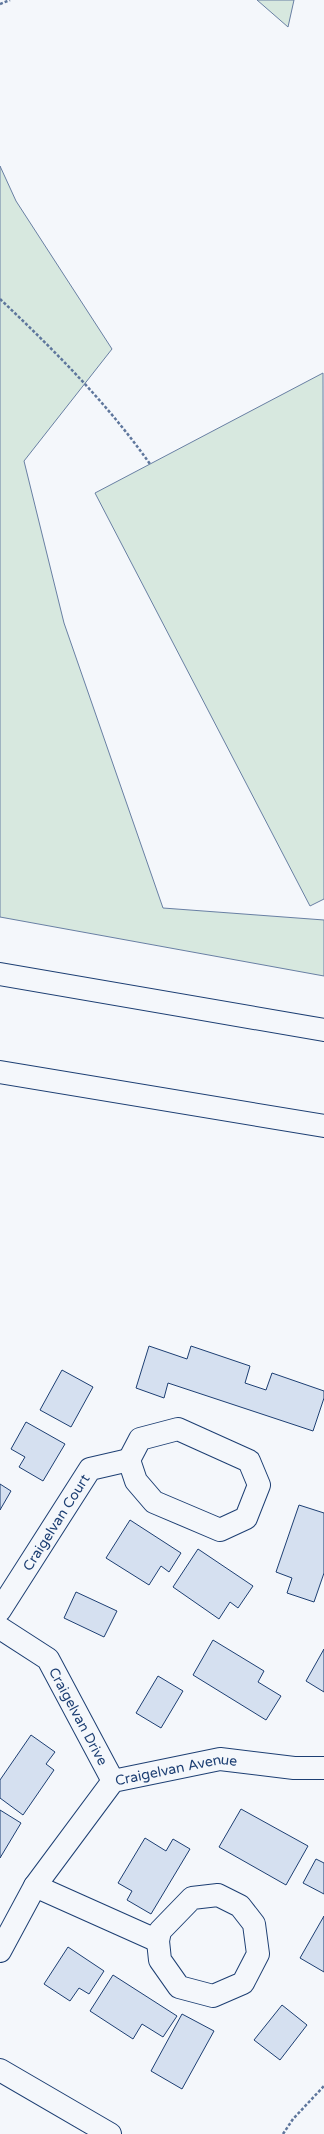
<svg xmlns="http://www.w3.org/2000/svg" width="324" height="2134" viewBox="0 0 324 2134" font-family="'Varela Round',sans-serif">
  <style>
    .green { fill: #d7e8df; stroke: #687fa3 }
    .building { fill: #d5e0f0; stroke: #1d3f73 }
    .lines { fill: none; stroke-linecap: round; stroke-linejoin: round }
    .minor-casing { stroke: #1d3f73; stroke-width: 24 }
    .highway-casing { stroke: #1d3f73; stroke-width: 24 }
    .path { stroke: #5e769c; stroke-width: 2.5; stroke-dasharray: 3 2; stroke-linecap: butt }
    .minor { stroke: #f4f7fb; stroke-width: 22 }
    .highway { stroke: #f4f7fb; stroke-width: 22 }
    .labels { text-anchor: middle; stroke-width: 3; stroke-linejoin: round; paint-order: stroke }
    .street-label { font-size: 14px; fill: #1d3f73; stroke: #f4f7fb }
  </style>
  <rect width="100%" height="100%" fill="#f4f7fb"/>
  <path class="green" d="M257 0H294L288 27Z
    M0 166 16 201 112 349 24 461 64 623 163 908 324 920V976L0 917Z
    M323 373 324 899 310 906 95 493Z"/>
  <path class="building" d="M149 1346 187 1359 191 1346 250 1366 245 1383 266 1390 272 1373 324 1391V1398L313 1431 168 1383 164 1398 136 1388Z
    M62 1370 93 1387 71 1427 40 1410Z
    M26 1422 65 1444 43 1481 19 1467 25 1457 11 1449Z
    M0 1484 11 1491 0 1510Z
    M299 1505 324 1513V1573L314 1602 287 1593 292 1578 276 1572Z
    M130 1520 181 1553 169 1572 161 1566 149 1585 106 1558Z
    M198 1549 253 1586 238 1608 230 1602 219 1619 173 1587Z
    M76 1592 117 1611 104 1637 64 1618Z
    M213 1640 264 1671 258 1682 281 1696 266 1720 193 1675Z
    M324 1649V1692L306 1681Z
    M158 1676 183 1691 161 1728 136 1713Z
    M31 1735 55 1752 46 1764 54 1770 23 1815 0 1798V1780Z
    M241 1809 308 1846 286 1885 219 1847Z
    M0 1810 21 1823 0 1858Z
    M145 1838 166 1851 173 1839 190 1849 151 1914 127 1900 132 1891 118 1883Z
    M316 1859 324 1863V1894L303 1883Z
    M324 1916V1972L300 1958Z
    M68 1947 104 1971 89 1994 79 1988 70 2001 44 1984Z
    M113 1975 177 2016 163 2037 142 2024 133 2039 90 2011Z
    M282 2005 307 2025 280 2060 254 2040Z
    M182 2014 214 2031 182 2089 151 2071Z"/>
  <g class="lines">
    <g class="minor-casing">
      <g id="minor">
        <path d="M178 1429 249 1461 259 1485 246 1518 220 1530 154 1502 136 1481 129 1460 140 1439Z"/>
        <path id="s1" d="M0 1610 90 1469 129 1460"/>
        <path id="s2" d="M0 1628 48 1659 113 1781"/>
        <path d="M35 1886 158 1941"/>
        <path d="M218 1895 240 1906 254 1924 258 1954 243 1983 213 1996 179 1987 160 1960 158 1941 160 1931 192 1898Z"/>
        <path id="s3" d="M0 1951 35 1886 113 1781 220 1759 294 1768H324"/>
        <path d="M0 2070 110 2134"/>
      </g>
    </g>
    <g class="highway-casing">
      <path id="highway" d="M0 974 324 1030
        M0 1072 324 1126"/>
    </g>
    <path class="path" d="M0 4 10 0
      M0 299C54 350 107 403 150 464
      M283 2134 293 2119 324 2086"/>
    <use href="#minor" class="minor"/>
    <use href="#highway" class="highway"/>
  </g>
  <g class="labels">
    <g class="street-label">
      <text dy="5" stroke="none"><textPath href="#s1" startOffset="104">Craigelvan Court</textPath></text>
      <text dy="5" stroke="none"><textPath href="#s2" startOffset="122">Craigelvan Drive</textPath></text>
      <text dy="5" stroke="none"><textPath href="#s3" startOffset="269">Craigelvan Avenue</textPath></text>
    </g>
  </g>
</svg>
